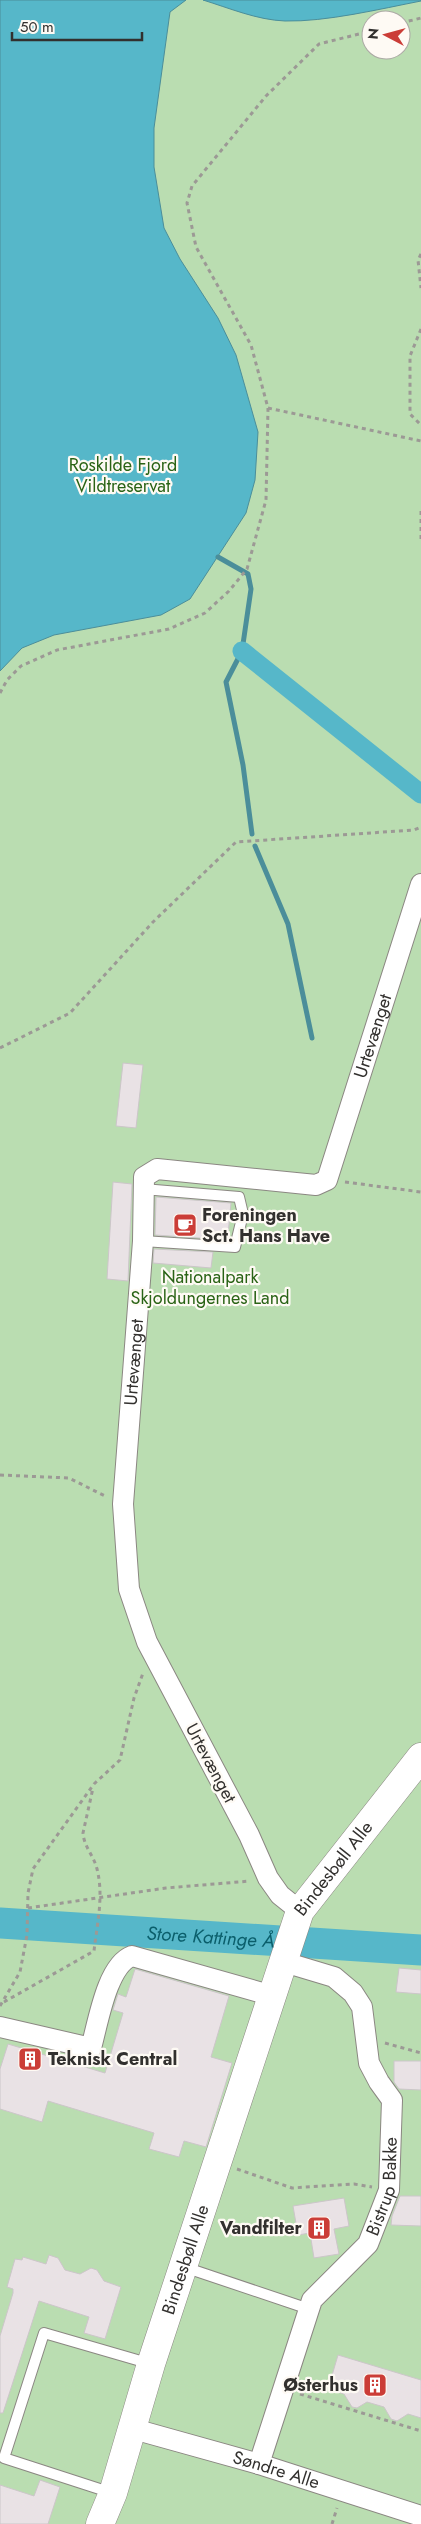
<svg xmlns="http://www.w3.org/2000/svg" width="421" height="2524" viewBox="0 0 421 2524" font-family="Jost,sans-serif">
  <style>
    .green { fill: #baddb1; fill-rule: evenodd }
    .water { fill: #56b7c9; stroke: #4b8e9a }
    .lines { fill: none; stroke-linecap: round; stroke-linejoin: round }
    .stream { stroke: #4b8e9a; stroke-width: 5 }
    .canal { stroke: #56b7c9; stroke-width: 19 }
    .river { stroke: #56b7c9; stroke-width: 31 }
    .building { fill: #e9e2e5; stroke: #ccc6c9 }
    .lane-casing { stroke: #8b8782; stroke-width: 12 }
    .street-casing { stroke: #8b8782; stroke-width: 22 }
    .secondary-casing { stroke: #8b8782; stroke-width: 29 }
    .path { stroke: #9c9995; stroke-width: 3; stroke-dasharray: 4 4; stroke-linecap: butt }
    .lane { stroke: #fff; stroke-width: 10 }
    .street { stroke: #fff; stroke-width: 20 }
    .secondary { stroke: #fff; stroke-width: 28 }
    .labels { text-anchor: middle; stroke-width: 4.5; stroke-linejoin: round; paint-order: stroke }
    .park-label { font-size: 18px; fill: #296315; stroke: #fefaf4 }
    .street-label { font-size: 18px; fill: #32302e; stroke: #fefaf4 }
    .poi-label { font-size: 18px; font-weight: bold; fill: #32302e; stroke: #fefaf4; text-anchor: start }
    .water-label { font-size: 19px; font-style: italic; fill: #0a5e6b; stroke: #fefaf4 }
  </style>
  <rect width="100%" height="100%" fill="#fefaf4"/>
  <path class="green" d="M0 0H421V2524H0ZM371 20H401V50H371Z"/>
  <path class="water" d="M0 0H186L170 12 154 128V167L164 228 180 259 218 318 236 355 258 432 255 480 246 513 190 599 161 615 54 635 22 648 0 671Z
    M203 0H421V1C380 9 326 22 285 21 257 20 229 8 203 0Z"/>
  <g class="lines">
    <path class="stream" d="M218 557 248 574 251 589 242 651 226 682 243 765 252 834
      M255 846 288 924 312 1038"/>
    <path class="canal" d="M242 651 421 794"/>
    <path class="river" id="s1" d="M0 1923 421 1950"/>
  </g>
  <path class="building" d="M123 1063 143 1065 136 1128 116 1126Z
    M113 1182 132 1184 128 1281 107 1279Z
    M156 1197 231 1203 228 1235 214 1234V1239L155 1235Z
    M154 1249 213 1252 211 1268 153 1263Z
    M399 1968 421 1970V1994L396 1992Z
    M135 1969 229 1996 211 2057 232 2063 206 2147 184 2141 179 2157 149 2149 154 2133 48 2101 42 2122 0 2109V2069L8 2044 105 2073 123 2013 113 2010 118 1994 126 1997Z
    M394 2061H421V2090L399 2089 394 2082Z
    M400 2196H421V2226L391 2225 392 2216Z
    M344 2198 349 2226 334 2229 339 2254 314 2258 310 2233 298 2235 293 2206Z
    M49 2255 58 2258 65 2270 80 2274 91 2268 97 2270 104 2281 121 2287 105 2339 84 2333 89 2317 39 2301 3 2413H0V2336L13 2293V2289L7 2287 15 2259 22 2260 23 2257 46 2264Z
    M338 2355 421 2380V2418L408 2414 397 2421 391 2419 384 2407 367 2402 357 2408 352 2407 344 2394 328 2389Z
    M40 2480 60 2487 48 2524H0V2485L34 2496Z"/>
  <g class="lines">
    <g class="lane-casing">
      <path id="lane" d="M143 1189 239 1197 243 1214 235 1247 143 1241
        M184 2267 309 2309
        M112 2493 4 2458 44 2333 151 2364"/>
    </g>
    <g class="street-casing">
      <g id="street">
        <path id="s2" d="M300 1911 280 1895 268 1878 249 1835 147 1642 129 1589 123 1504 143 1241 144 1177 157 1169 316 1185 327 1180 421 884"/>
        <path d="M0 2027 91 2048C98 2023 107 1965 132 1956L273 1996"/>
        <path id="s3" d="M130 2428 259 2464 421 2516"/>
        <path id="s4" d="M259 2464 312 2300 368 2244 389 2190 392 2100 379 2082 369 2063 362 2007 353 1993 334 1977 284 1962"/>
      </g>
    </g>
    <g class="secondary-casing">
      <g id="secondary">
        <path id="s5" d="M100 2524 113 2493 151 2364 300 1911 421 1757"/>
      </g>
    </g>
    <path class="path" d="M401 23 421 18
      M421 254 418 260 421 288
      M421 329 410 356V414L421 425
      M268 408 421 441
      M421 511V539
      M0 693 7 680 21 666 57 650 169 629 205 613 229 591 247 569 266 500 268 408 251 345 196 247 187 203 192 186 266 96 319 44 371 31
      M0 1048 70 1013 153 922 236 842 414 830 421 827
      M345 1182 421 1192
      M0 1475 69 1478 105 1496
      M28 1908 166 1888 250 1881
      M4 2002 94 1951C97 1924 104 1896 97 1869 94 1856 84 1847 83 1833L93 1788
      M0 2006 20 1972 27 1935 28 1893 33 1869 94 1784 120 1760 134 1698 143 1673
      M385 2043 421 2053
      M237 2169 292 2188 354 2184 372 2187
      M300 2394 421 2431
      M332 2524 337 2508"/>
    <use href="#lane" class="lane"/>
    <use href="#street" class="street"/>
    <use href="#secondary" class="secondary"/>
  </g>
  <defs>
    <g id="cafe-square" transform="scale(1.25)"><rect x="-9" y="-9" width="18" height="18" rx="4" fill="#cb3d37" stroke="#fefaf4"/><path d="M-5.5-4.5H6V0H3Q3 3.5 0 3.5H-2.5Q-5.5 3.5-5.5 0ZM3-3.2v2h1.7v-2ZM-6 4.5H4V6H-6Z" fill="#fff"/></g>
    <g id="building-square" transform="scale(1.25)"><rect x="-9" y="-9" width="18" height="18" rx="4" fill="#cb3d37" stroke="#fefaf4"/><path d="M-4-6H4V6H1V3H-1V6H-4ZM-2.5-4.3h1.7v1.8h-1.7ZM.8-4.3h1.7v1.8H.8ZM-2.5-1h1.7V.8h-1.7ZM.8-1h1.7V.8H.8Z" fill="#fff"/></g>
  </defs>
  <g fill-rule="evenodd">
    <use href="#cafe-square" x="185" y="1225"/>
    <use href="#building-square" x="30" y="2059"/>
    <use href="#building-square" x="319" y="2228"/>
    <use href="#building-square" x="375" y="2385"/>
  </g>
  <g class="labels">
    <g class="park-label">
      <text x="123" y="471">Roskilde Fjord<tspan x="123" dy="21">Vildtreservat</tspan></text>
      <text x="210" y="1283">Nationalpark<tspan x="210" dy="21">Skjoldungernes Land</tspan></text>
    </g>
    <g class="street-label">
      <text dy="6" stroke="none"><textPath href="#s2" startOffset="1119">Urtevænget</textPath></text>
      <text dy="6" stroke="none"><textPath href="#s2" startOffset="595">Urtevænget</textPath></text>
      <text transform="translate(211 1763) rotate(62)" y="6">Urtevænget</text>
      <text dy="6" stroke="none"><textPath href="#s5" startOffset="699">Bindesbøll Alle</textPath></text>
      <text dy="6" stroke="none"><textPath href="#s4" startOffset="312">Bistrup Bakke</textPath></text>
      <text dy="6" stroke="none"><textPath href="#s5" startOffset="278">Bindesbøll Alle</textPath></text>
      <text dy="6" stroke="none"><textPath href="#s3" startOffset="152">Søndre Alle</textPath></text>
    </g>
    <g class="poi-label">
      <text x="202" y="1221">Foreningen<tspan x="202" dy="21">Sct. Hans Have</tspan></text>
      <text x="48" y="2065">Teknisk Central</text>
      <text x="302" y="2234" text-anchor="end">Vandfilter</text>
      <text x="358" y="2391" text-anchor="end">Østerhus</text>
    </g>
    <g class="water-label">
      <text dy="7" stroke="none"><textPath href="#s1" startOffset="211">Store Kattinge Å</textPath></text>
    </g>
  </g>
  <g transform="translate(386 35) rotate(276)"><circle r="24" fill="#fefaf4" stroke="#aca9a5"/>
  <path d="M0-4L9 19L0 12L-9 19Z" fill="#cb3d37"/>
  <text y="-8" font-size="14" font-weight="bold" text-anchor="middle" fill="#32302e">N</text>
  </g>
  <path d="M12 32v8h130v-8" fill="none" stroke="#32302e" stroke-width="2.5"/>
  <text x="20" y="32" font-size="15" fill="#32302e" stroke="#fefaf4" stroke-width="4" paint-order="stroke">50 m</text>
</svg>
